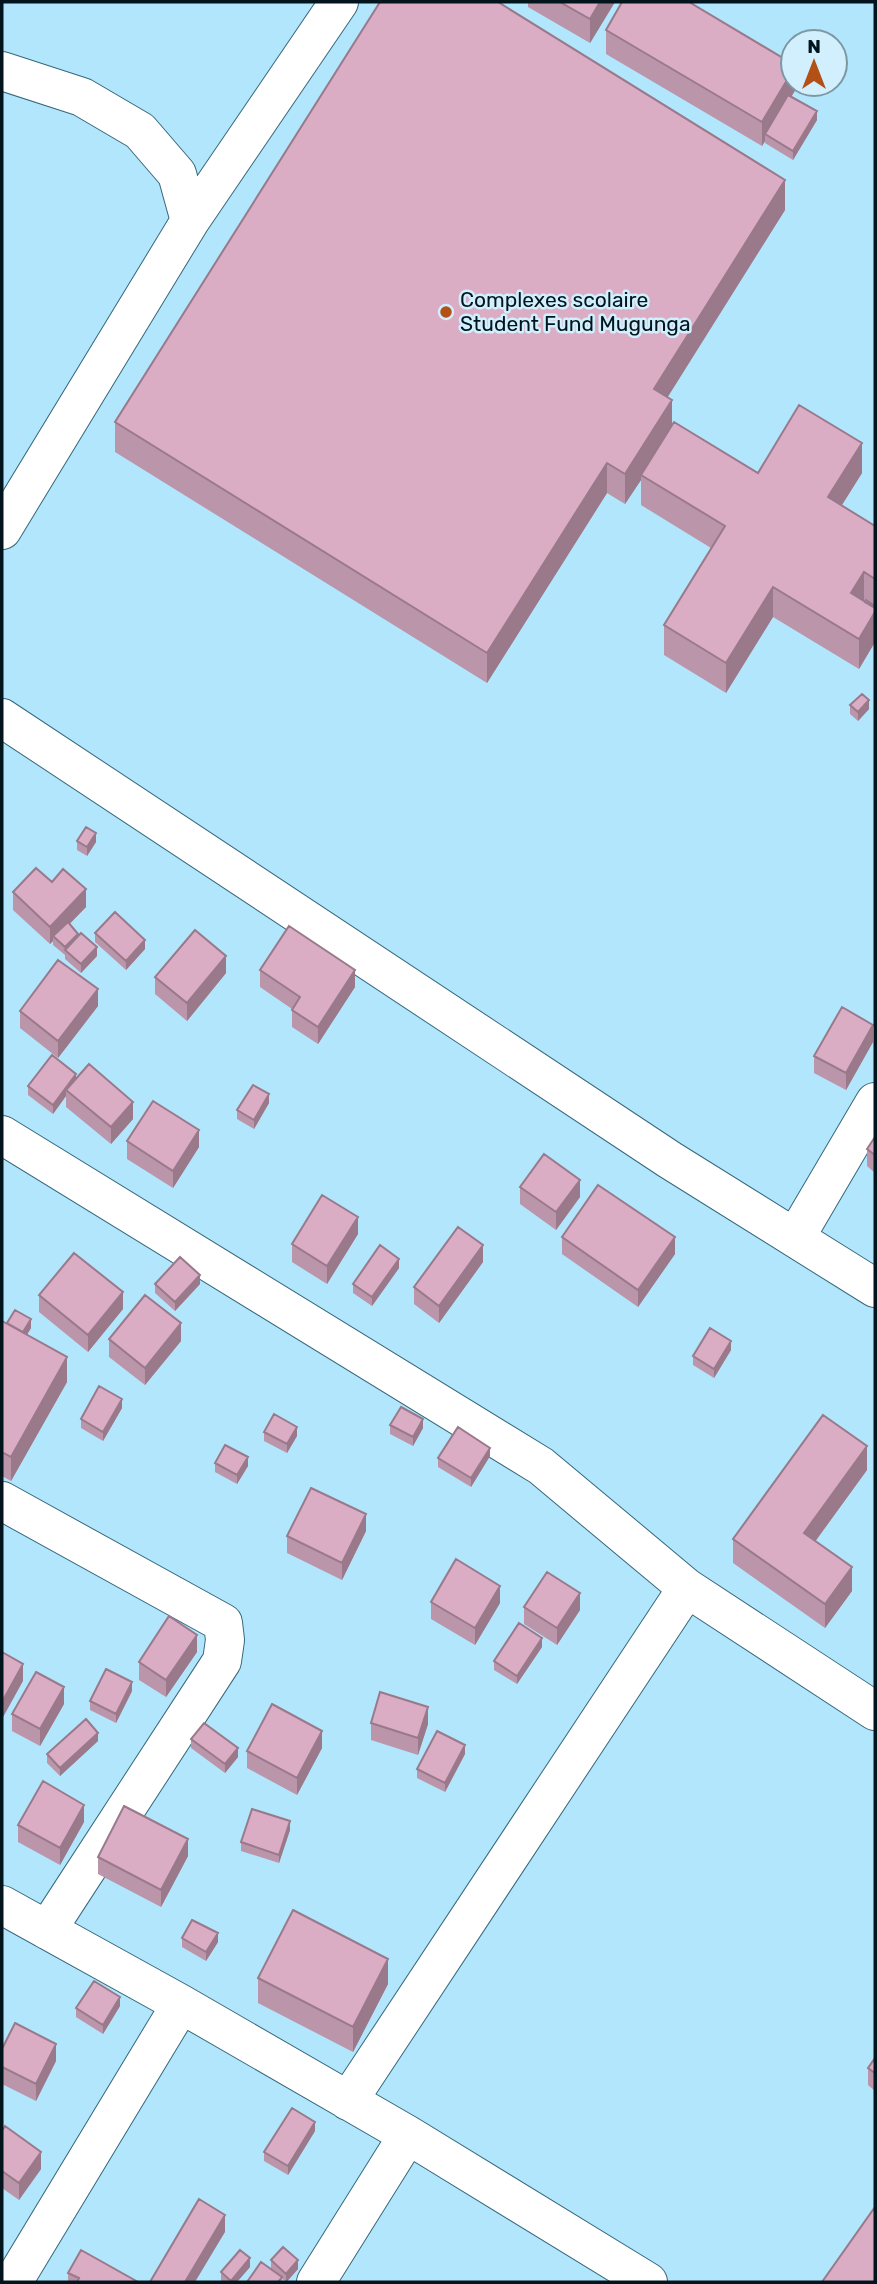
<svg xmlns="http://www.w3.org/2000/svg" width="877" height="2284" viewBox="0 0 877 2284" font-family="Rubik,sans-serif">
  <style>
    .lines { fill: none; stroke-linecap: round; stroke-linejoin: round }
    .minor-casing { stroke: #37687b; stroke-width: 40 }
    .minor { stroke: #fff; stroke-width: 38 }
    .wall { fill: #bb95a9 }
    .shaded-wall { fill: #99798a }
    .building { fill: #daadc5; stroke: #99798a; stroke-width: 2 }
    .poi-dot { fill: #b25015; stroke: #d1effd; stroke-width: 2.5 }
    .labels { text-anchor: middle; stroke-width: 5; stroke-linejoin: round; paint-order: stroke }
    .poi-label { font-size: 21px; fill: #02151d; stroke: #d1effd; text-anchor: start }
  </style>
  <rect width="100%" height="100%" fill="#b2e6fc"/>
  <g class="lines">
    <g class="minor-casing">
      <path id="minor" d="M2 71 82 97 140 131 177 174 190 221
        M2 530 190 221 339 2
        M2 718 670 1160 875 1288
        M2 1135 541 1466 687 1588 875 1711
        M795 1238 875 1102
        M2 1501 223 1623 225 1640 222 1661 47 1930
        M2 1905 181 2004 408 2135 648 2282
        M348 2101 687 1588
        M13 2282 181 2004
        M316 2282 408 2135"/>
    </g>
    <use href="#minor" class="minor"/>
  </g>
  <path class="wall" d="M528 2H615L590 43 528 7Z
    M606 30 796 84V89L791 96 817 120 793 160 765 143V141L762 146 606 54Z
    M785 210 667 397 672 425 758 473H862L842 505 875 526V642L859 669 773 617 726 693 664 655V625L711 548 641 505V480L625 504 607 493 487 683 115 452V422Z
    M850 705 869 709 858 721 850 714Z
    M77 841 96 842 87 856 77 850Z
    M52 882 86 907 69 924 78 936 97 956 81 973 65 959V955L53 945V941L50 944 13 910V892Z
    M95 933 145 949 126 970 95 942Z
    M260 970 355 987 318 1044 292 1027V1009L260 987Z
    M226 973 187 1021 155 994V977Z
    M98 1006 58 1058 20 1028V1011Z
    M873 1042 846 1090 814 1073V1056Z
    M76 1078 133 1119 111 1144 66 1107V1096L53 1114 28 1095V1086Z
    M269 1103 254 1129 237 1119V1110Z
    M875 1137V1173L867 1166V1149Z
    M127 1141 199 1147 173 1188 127 1159Z
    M520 1187 580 1197 556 1230 520 1204Z
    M358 1234 327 1284 292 1262V1244Z
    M562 1237 675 1254 638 1307 562 1254Z
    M483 1262 439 1323 414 1304V1287Z
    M399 1268 372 1306 353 1293V1284Z
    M155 1284H200L175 1311 155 1293Z
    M39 1295 123 1309 88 1352 39 1312Z
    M2 1321 7 1323 31 1328 27 1335 67 1382 11 1481 2 1476Z
    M109 1339 181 1341 145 1385 109 1357Z
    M731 1350 714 1378 693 1365V1356Z
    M122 1408 103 1441 81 1428V1419Z
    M390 1425 423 1428 413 1446 390 1434Z
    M264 1432 297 1436 287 1453 264 1441Z
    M490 1456 471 1487 438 1467V1458Z
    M215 1463 248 1466 237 1484 215 1472Z
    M867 1470 815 1541 852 1591 825 1628 733 1563V1539Z
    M366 1531 342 1580 287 1553V1536Z
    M431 1602 500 1603 475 1645 431 1619Z
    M524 1607 580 1610 557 1645 524 1624Z
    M542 1647 517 1684 494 1670V1661Z
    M197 1652 166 1697 139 1680V1662Z
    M132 1691 116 1723 90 1710V1701Z
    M64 1704 40 1746 12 1731V1714Z
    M371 1723 428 1724 418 1755 371 1740Z
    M191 1739 238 1757 225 1773 191 1748Z
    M98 1741 60 1776 47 1763V1754Z
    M322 1748 297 1795 247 1768V1751Z
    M465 1754 445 1792 417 1778V1769Z
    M84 1822 60 1865 18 1842V1825Z
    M290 1830 279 1863 241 1851V1842Z
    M188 1856 161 1907 98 1874V1857Z
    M182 1938 218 1942 206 1961 182 1947Z
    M258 1978 388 1984 353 2052 258 2003Z
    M120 2006 103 2034 76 2017V2008Z
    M2 2049 56 2061 36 2101 2 2084Z
    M875 2058V2091L868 2085V2068Z
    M2 2131 41 2169 19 2200 2 2188Z
    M315 2131 288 2175 264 2161V2152Z
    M271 2260 298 2269 287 2282 282 2279V2282L271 2269Z
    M250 2267 237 2282H223L221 2281V2272Z
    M68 2273 138 2282H68Z"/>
  <path class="shaded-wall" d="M600 2H615L590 43V19Z
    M793 70V84H796V89L768 136 765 134V141L762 146V122Z
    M817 111V120L793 160V151Z
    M785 180V210L654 419V389Z
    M672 400V430L641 475V480L625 504V474Z
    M862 443V473L828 527V497Z
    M607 463V493L487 683V653Z
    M864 572V602L851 593Z
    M773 587V617L726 693V663Z
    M875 612V642L859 669V639Z
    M869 700V709L858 721V712Z
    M96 833V842L87 856V847Z
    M86 889V907L56 938 53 936V941L50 944V927Z
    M78 934V943L65 950V956V947Z
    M145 940V949L126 970V961Z
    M97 947V956L81 973V964Z
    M226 956V973L187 1021V1003Z
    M355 970V987L318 1044V1027Z
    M98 989V1006L58 1058V1041Z
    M873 1025V1042L846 1090V1073Z
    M76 1074V1082L66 1090V1096L53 1114V1105Z
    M269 1094V1103L254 1129V1120Z
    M133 1102V1119L111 1144V1127Z
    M199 1130V1147L173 1188V1171Z
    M580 1180V1197L556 1230V1212Z
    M358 1217V1234L327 1284V1266Z
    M675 1237V1254L638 1307V1290Z
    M483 1245V1262L439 1323V1306Z
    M399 1259V1268L372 1306V1297Z
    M200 1275V1284L175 1311V1302Z
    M123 1292V1309L88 1352V1335Z
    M31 1319V1328L18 1349V1340Z
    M181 1323V1341L145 1385V1368Z
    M731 1341V1350L714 1378V1369Z
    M67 1357V1382L11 1481V1457Z
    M122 1399V1408L103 1441V1432Z
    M423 1419V1428L413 1446V1437Z
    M297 1427V1436L287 1453V1444Z
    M867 1446V1470L804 1557V1533Z
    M490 1448V1456L471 1487V1478Z
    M248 1457V1466L237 1484V1475Z
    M366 1514V1531L342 1580V1563Z
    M852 1567V1591L825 1628V1604Z
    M500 1586V1603L475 1645V1628Z
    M580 1593V1610L557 1645V1628Z
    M197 1635V1652L166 1697V1680Z
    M542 1638V1647L517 1684V1676Z
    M23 1664V1681L2 1719V1702Z
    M132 1682V1691L116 1723V1714Z
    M64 1687V1704L40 1746V1729Z
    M428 1707V1724L418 1755V1738Z
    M322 1731V1748L297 1795V1778Z
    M98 1733V1741L60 1776V1768Z
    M465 1745V1754L445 1792V1783Z
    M238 1748V1757L225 1773V1764Z
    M84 1805V1822L60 1865V1848Z
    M290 1821V1830L279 1863V1855Z
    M188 1839V1856L161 1907V1890Z
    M218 1933V1942L206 1961V1952Z
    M388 1959V1984L353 2052V2027Z
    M120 1997V2006L103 2034V2025Z
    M56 2044V2061L36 2101V2084Z
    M315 2122V2131L288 2175V2166Z
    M41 2152V2169L19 2200V2183Z
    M225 2215V2232L195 2282H185Z
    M250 2258V2267L237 2282H231V2281Z
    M298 2260V2269L286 2282V2274Z"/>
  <path class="building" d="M380 2H498L785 180 654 389 672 400 625 474 607 463 487 653 115 422Z
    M560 2H600L590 19Z
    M622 2H689L793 64V70L762 122 606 30Z
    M788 95 817 111 793 151 765 134Z
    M799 405 862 443 828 497 875 526V579L864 572 851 593 875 608V612L859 639 773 587 726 663 664 625 725 526 641 475 674 422 758 473Z
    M866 600 875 606V608L865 602Z
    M862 694 869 700 858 712 850 705Z
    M86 827 96 833 87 847 77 841Z
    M36 868 52 882 63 869 86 889 50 927 13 892Z
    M115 912 145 940 126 961 95 933Z
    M68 922 78 934 65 947 53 936Z
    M289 926 355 970 318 1027 292 1010 300 997 260 970Z
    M195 930 226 956 187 1003 155 977Z
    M81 933 97 947 81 964 65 950Z
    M58 960 98 989 58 1041 20 1011Z
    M842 1007 873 1025 846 1073 814 1056Z
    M52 1055 76 1074 53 1105 28 1086Z
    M89 1064 133 1102 111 1127 66 1090Z
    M253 1085 269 1094 254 1120 237 1110Z
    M153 1101 199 1130 173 1171 127 1141Z
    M875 1137V1155L867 1149Z
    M544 1154 580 1180 556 1212 520 1187Z
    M598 1185 675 1237 638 1290 562 1237Z
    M322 1195 358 1217 327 1266 292 1244Z
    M458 1227 483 1245 439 1306 414 1287Z
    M380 1245 399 1259 372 1297 353 1284Z
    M74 1253 123 1292 88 1335 39 1295Z
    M180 1257 200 1275 175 1302 155 1284Z
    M145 1295 181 1323 145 1368 109 1339Z
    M15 1310 31 1319 23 1332 7 1323Z
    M2 1321 67 1357 11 1457 2 1452Z
    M710 1328 731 1341 714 1369 693 1356Z
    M99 1386 122 1399 103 1432 81 1419Z
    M401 1407 423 1419 413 1437 390 1425Z
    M274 1414 297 1427 287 1444 264 1432Z
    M823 1415 867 1446 804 1533 852 1567 825 1604 733 1539Z
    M458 1427 490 1448 471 1478 438 1458Z
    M225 1445 248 1457 237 1475 215 1463Z
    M311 1488 366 1514 342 1563 287 1536Z
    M456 1559 500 1586 475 1628 431 1602Z
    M547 1572 580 1593 557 1628 524 1607Z
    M169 1616 197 1635 166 1680 139 1662Z
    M519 1623 542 1638 517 1676 494 1661Z
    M2 1652 23 1664 2 1702Z
    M106 1669 132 1682 116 1714 90 1701Z
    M36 1672 64 1687 40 1729 12 1714Z
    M380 1692 428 1707 418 1738 371 1723Z
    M272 1704 322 1731 297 1778 247 1751Z
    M86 1719 98 1733 60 1768 47 1754Z
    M204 1723 238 1748 225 1764 191 1739Z
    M437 1731 465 1745 445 1783 417 1769Z
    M43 1781 84 1805 60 1848 18 1825Z
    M124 1806 188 1839 161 1890 98 1857Z
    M252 1809 290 1821 279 1855 241 1842Z
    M293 1910 388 1959 353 2027 258 1978Z
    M192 1920 218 1933 206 1952 182 1938Z
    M94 1981 120 1997 103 2025 76 2008Z
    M15 2023 56 2044 36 2084 2 2067V2049Z
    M875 2058V2073L868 2068Z
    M292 2108 315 2122 288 2166 264 2152Z
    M5 2126 41 2152 19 2183 2 2171V2131Z
    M199 2199 225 2215 185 2282H150Z
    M875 2207V2282H822Z
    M283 2247 298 2260 286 2274 271 2260Z
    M81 2250 138 2282H77L79 2278 68 2273Z
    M240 2250 250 2258 231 2281 221 2272Z
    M261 2262 282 2277 278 2282H247Z"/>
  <circle class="poi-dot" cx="446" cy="312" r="7"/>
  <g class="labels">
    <g class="poi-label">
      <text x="460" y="307">Complexes scolaire<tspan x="460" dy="24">Student Fund Mugunga</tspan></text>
    </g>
  </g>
  <rect width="877" height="2284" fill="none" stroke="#02151d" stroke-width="7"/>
  <g transform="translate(814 63)"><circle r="33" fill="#d1effd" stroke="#7e98a3" stroke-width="2"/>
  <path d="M0-5L12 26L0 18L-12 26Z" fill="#b25015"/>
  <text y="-10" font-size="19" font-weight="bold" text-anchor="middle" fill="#02151d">N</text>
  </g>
</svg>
